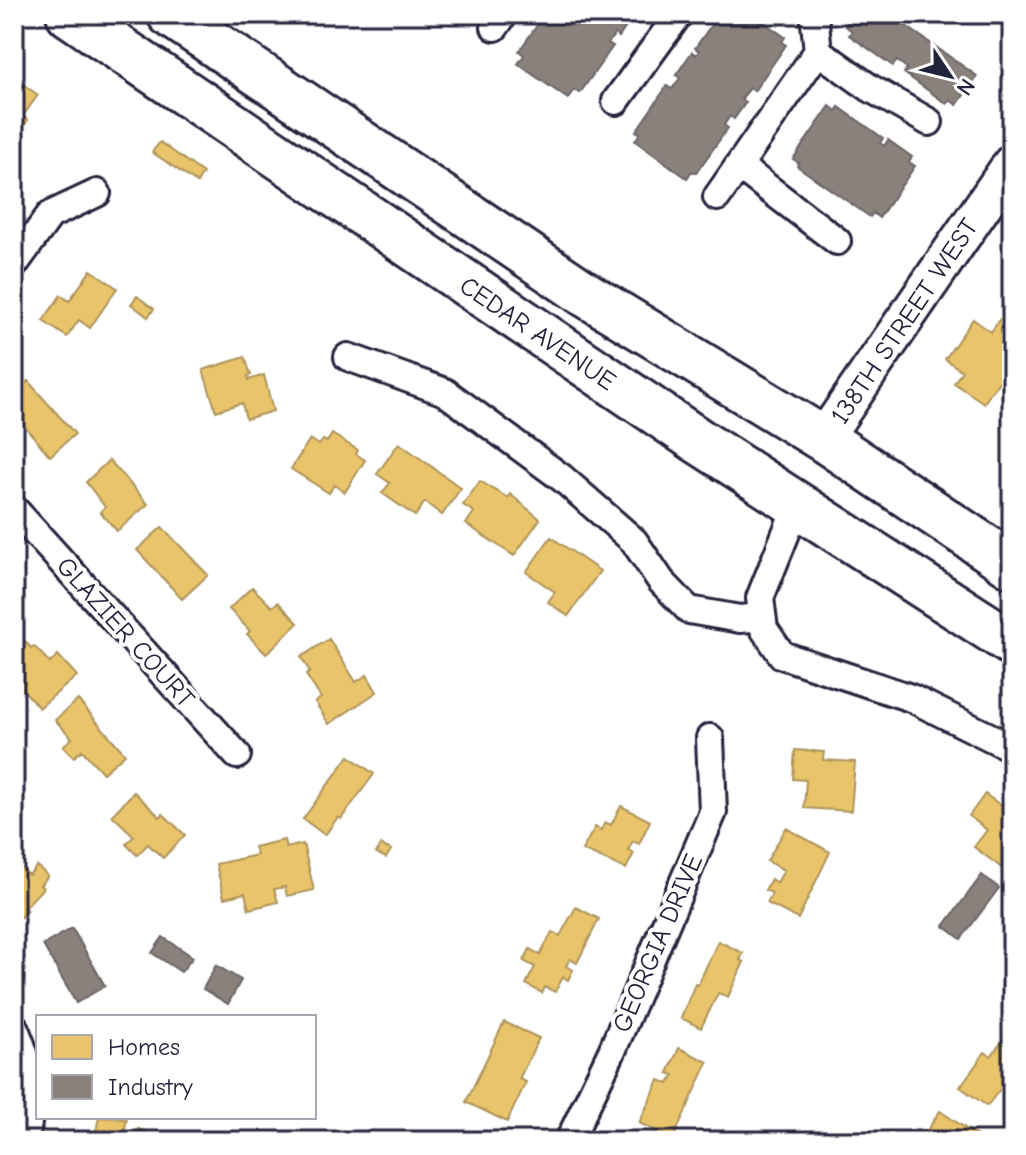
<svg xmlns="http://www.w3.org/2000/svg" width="1026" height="1155" viewBox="0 0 1026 1155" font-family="'Comic Neue',sans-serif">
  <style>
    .homes { fill: #e9c46a; stroke: #ad935c; stroke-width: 2 }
    .industry { fill: #8a817c; stroke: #6b6468; stroke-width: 2 }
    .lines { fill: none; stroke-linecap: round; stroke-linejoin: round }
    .street-casing { stroke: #22223b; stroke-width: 32 }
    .secondary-casing { stroke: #22223b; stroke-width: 42 }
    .highway-casing { stroke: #22223b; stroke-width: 50 }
    .street { stroke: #fff; stroke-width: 26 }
    .secondary { stroke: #fff; stroke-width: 36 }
    .highway { stroke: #fff; stroke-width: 44 }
    .labels { text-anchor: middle; stroke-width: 8; stroke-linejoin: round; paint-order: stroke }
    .street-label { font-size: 26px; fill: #22223b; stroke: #fff }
  </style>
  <rect width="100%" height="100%" fill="#fff"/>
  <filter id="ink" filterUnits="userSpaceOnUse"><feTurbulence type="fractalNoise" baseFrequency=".0125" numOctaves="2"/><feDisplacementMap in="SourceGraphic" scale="16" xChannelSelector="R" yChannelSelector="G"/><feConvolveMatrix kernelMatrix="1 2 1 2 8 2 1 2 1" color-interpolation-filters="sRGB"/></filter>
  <g filter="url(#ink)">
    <path class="homes" d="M14 78 38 95 23 116 28 120 14 139Z
      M160 142 203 173 197 183 152 152Z
      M91 270 117 288 90 328 79 320 67 337 43 321 61 295 69 301Z
      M137 296 154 309 148 317 131 304Z
      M973 319 991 332 1000 319 1012 327V363L984 403 954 383 962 371 945 359Z
      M245 357 251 375 248 376 249 380 264 375 273 411 246 419 242 403 216 411 203 370Z
      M28 381 75 434 50 456 14 414V393Z
      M332 434 358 450 356 454 365 460 345 492 334 485 329 493 291 469 310 439 319 445 323 440 327 442Z
      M399 443 461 488 442 515 425 502 415 516 382 493 390 483 377 474Z
      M109 460 148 504 117 531 100 512 105 507 86 482Z
      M480 481 508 498 510 494 540 519 514 556 466 524 474 512 463 505Z
      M162 527 208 575 182 599 137 550Z
      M551 537 600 571 568 616 548 602 555 592 526 572Z
      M252 587 272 607 278 602 298 623 266 654 247 634 250 631 229 609Z
      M18 633 31 648 34 646 50 663 58 655 77 676 39 708 14 679V636Z
      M329 639 356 682 367 675 377 692 329 724 315 702 321 698 306 675 310 672 301 657Z
      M78 700 125 754 103 773 82 750 74 757 63 746 72 738 55 720Z
      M795 750 824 752 823 760 855 762 851 811 804 808 806 780 793 779Z
      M349 756 374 774 341 819 338 817 325 835 303 819Z
      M134 792 160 817 163 814 185 835 163 858 148 844 137 855 126 844 134 836 112 815Z
      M985 794 1003 807 1007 801 1012 805V869L1005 864 1002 868 974 847 987 830 969 816Z
      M621 806 650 821 639 844 633 841 628 850 634 853 626 869 582 850 595 827 601 830 605 822 611 825Z
      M786 828 830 852 798 919 767 903 772 893 765 890 771 879 777 883 784 870 767 861Z
      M284 840 286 848 303 844 314 890 287 896 285 887 274 889 278 902 249 909 245 893 224 898 216 864 257 855 254 847Z
      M381 845 391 850 386 858 376 853Z
      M14 861 29 875 37 866 48 876 40 885 43 888 24 908 27 910 16 922Z
      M576 907 599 919 577 963 570 959 566 966 573 970 568 980 563 977 555 992 545 987 542 993 526 984 535 967 524 961 530 949 540 955 552 932 560 936Z
      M718 941 743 953 740 960 744 962 728 997 718 993 701 1028 681 1018 695 984 698 985Z
      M504 1022 539 1038 519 1079 526 1082 507 1122 466 1102Z
      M1006 1036 1012 1040V1074L987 1106 960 1087 985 1052 991 1056Z
      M679 1048 708 1062 673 1139 639 1123 659 1080 669 1084 674 1075 668 1073Z
      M940 1111 977 1136 973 1141H920Z
      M99 1117 127 1119 123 1138 129 1141H94Z
      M138 1129 145 1131 142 1141H134Z
      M271 1132 275 1141H263L262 1136Z"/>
    <path class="industry" d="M545 14H630L626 19 630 21 619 37 615 34 608 43 613 46 580 93 574 90 568 99 518 64 524 55 519 51Z
      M719 14H752L785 37 782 42 786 45 754 91 750 88 741 99 746 102 734 119 730 116 724 125 728 128 696 173 692 171 687 178 635 141 640 133 636 131 667 86 672 89 680 78 676 75 692 52 696 55 699 51 695 48Z
      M853 14H889L977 76 957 105 950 100 947 104 904 73 907 68 897 61 893 66 849 35 852 31 845 26Z
      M830 106 836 111 839 107 883 138 880 143 884 146 888 140 912 157 909 162 915 166 879 218 873 213 870 217 797 166 799 163 793 159Z
      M982 875 999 888 961 939 944 926Z
      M72 928 105 986 76 1003 43 945Z
      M163 937 193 957 181 972 152 953Z
      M216 965 241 980 228 1004 203 989Z"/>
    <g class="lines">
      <g class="street-casing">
        <path id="street" d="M814 14 818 51 870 88 929 122
          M495 27 504 14
          M616 101 679 14
          M739 166 837 241
          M717 197 818 51
          M14 265 50 215 97 193
          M348 357 445 392 562 478 634 541 661 581 689 610 740 619 762 617
          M798 503 760 598 764 629 782 655 911 698 1012 748
          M14 509 237 755
          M14 1027C34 1073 34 1093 25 1141
          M569 1141 612 1051 713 812 710 738"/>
      </g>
      <g class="secondary-casing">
        <path id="secondary" d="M823 439 1012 163"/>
      </g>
      <g class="highway-casing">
        <path id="highway" d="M69 14 700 442 1012 643
          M170 14 587 295 823 439 1012 565"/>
      </g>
      <use href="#street" class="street"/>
      <use href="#secondary" class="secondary"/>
      <use href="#highway" class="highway"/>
    </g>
  </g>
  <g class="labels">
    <g class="street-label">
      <text transform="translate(904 321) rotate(-56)" y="9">138TH STREET WEST</text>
      <text transform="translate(538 333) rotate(34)" y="9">CEDAR AVENUE</text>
      <text transform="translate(126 632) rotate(48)" y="9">GLAZIER COURT</text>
      <text transform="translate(657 943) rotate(-67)" y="9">GEORGIA DRIVE</text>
    </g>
  </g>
  <rect width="1026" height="1155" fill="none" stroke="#fff" stroke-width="48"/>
  <rect x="24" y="24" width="978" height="1107" fill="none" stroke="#22223b" stroke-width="3" filter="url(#ink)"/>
  <rect x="36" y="1015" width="280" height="104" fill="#ffffff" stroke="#a7a7b1" stroke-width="2"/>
  <rect x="52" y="1035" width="40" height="24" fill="#e9c46a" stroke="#a7a7b1" stroke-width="2"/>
  <text x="108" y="1055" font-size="24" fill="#22223b">Homes</text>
  <rect x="52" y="1075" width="40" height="24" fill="#8a817c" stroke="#a7a7b1" stroke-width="2"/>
  <text x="108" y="1095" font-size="24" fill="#22223b">Industry</text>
  <g transform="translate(950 76) rotate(125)" stroke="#ffffff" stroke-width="6" paint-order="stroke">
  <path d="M0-6L14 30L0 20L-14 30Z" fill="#22223b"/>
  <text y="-12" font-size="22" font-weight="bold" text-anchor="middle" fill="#22223b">N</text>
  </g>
</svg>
